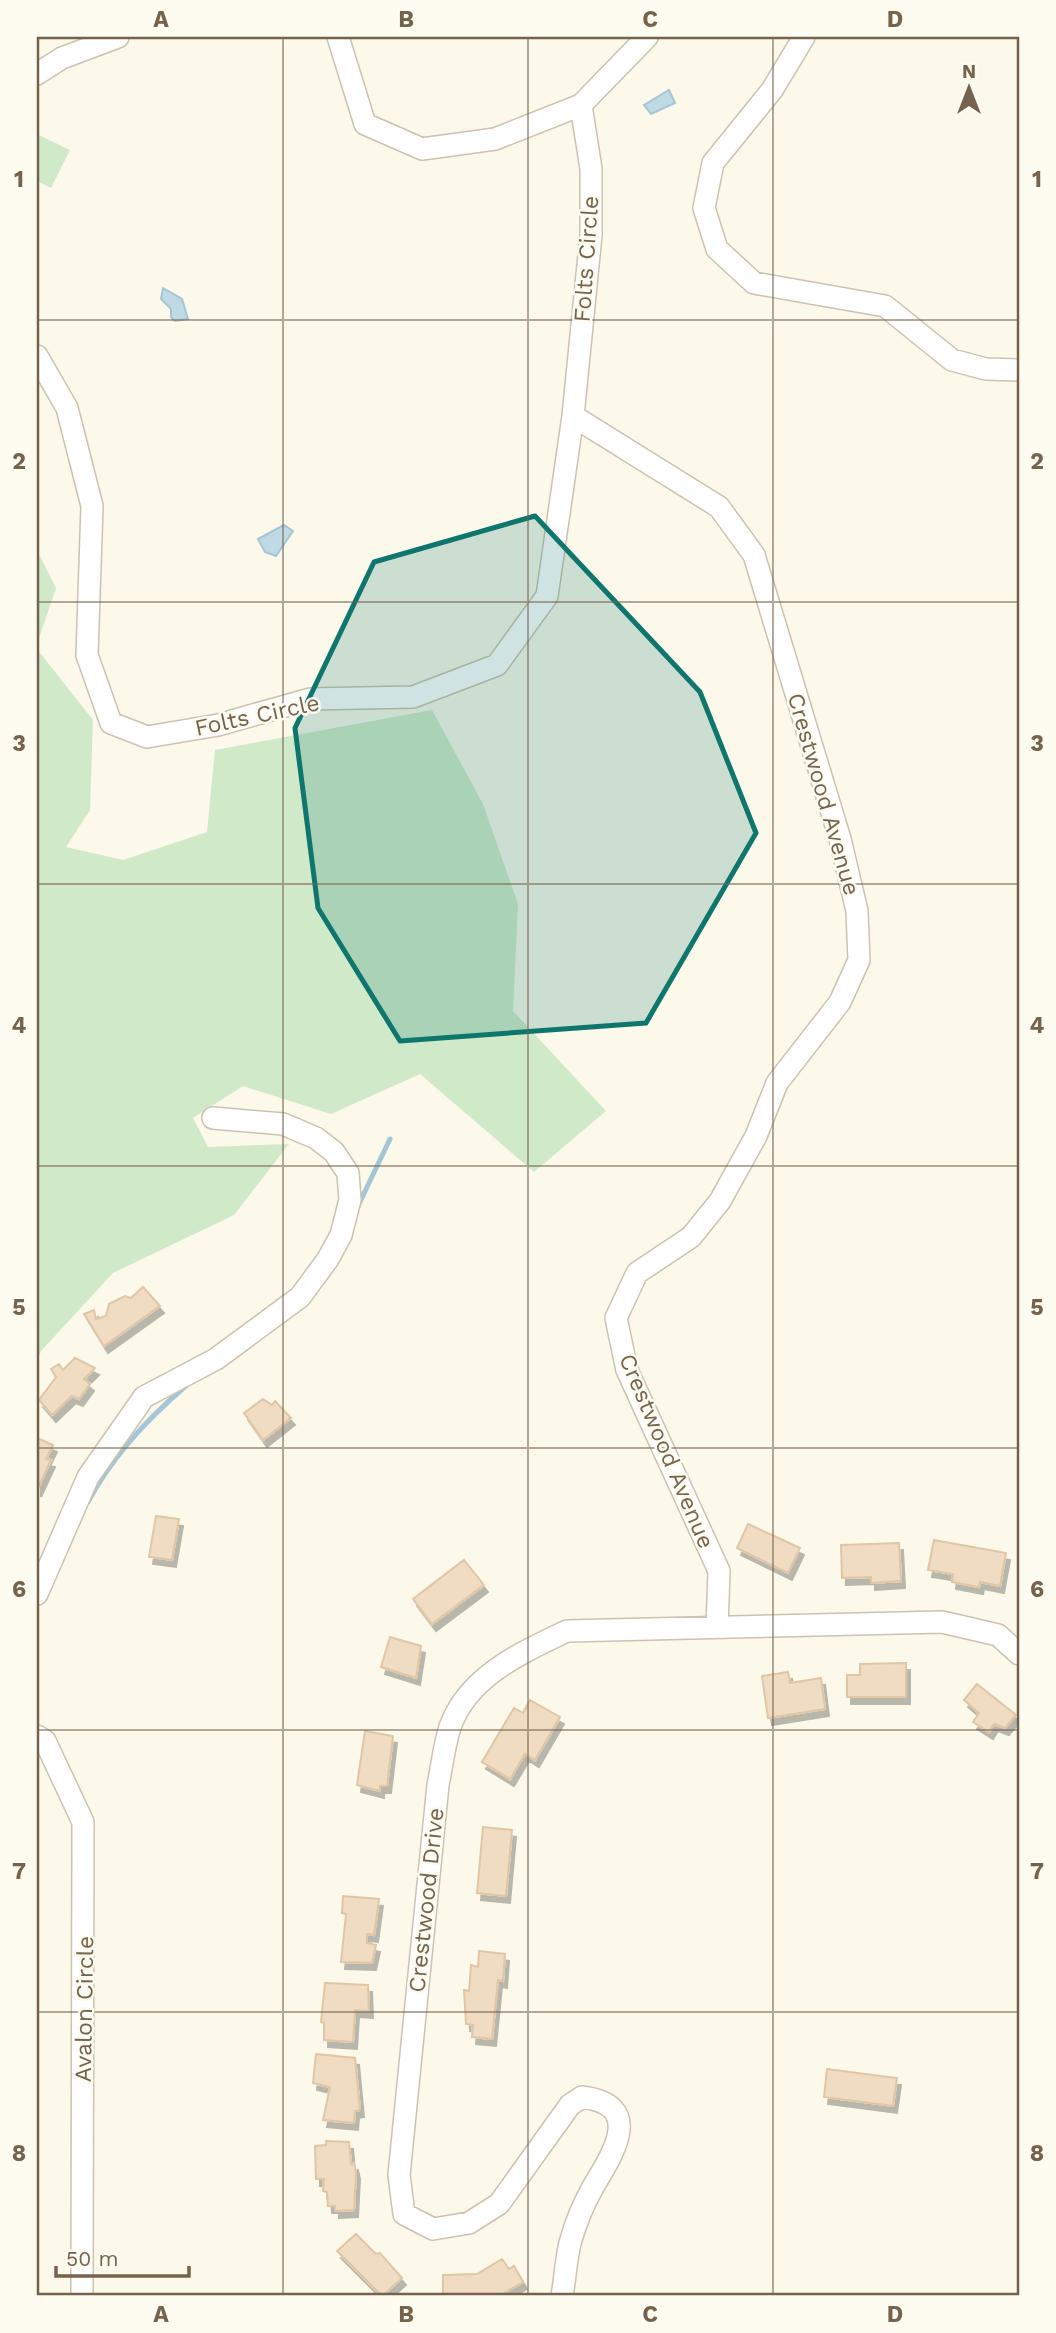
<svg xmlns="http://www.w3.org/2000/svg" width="1056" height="2333" viewBox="0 0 1056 2333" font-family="'Work Sans',sans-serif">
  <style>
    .green { fill: #d0e9c9 }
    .water { fill: #bfd9e5; stroke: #a6c6d6; stroke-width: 2 }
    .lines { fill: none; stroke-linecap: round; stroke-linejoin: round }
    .stream { stroke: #a6c6d6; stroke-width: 5 }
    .building { fill: #efdcc3; stroke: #e1c6a5; stroke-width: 2; filter: url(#shadow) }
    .minor-casing { stroke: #cdc2b0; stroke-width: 24 }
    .minor { stroke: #fff; stroke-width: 21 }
    .marked { fill: #0f766e; fill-opacity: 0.2; stroke: #0f766e; stroke-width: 5; stroke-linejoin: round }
    .grid { fill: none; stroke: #75634e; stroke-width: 2; stroke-opacity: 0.55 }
    .labels { text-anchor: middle; stroke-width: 5; stroke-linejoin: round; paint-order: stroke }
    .street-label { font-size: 23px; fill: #75634e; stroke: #fefbf1 }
    .neatline { fill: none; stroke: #75634e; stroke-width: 2.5 }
    .grid-label { font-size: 23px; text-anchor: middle; font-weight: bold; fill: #75634e }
  </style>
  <defs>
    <filter id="shadow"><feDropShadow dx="4" dy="7" stdDeviation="0" flood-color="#0004"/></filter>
  </defs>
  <rect width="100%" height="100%" fill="#fcf8ea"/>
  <path class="green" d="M37 134 70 150 51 188 37 181Z
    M40 556 56 588 37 644V557Z
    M37 649 93 720 90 810 66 847 123 860 207 832 215 750 432 710 483 804 518 904 513 1011 606 1111 534 1172 420 1074 331 1114 243 1086 193 1118 208 1147 289 1144 234 1215 113 1273 41 1351 37 1361Z"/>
  <path class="water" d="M669 90 675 103 651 114 644 105Z
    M163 288 182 299 188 319 175 321 171 317V309L161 299Z
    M284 525 293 531 276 556 265 552 258 539Z"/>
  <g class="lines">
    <path class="stream" d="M358 1206 390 1139
      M88 1502C112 1456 147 1419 187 1385"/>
  </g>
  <path class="building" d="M143 1287 160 1306 104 1346 84 1314 94 1310 96 1319 106 1316 109 1304 125 1296 131 1298Z
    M75 1358 95 1368 84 1379 90 1384 79 1399 72 1396 52 1415 39 1400 56 1377 51 1369 59 1364 63 1370Z
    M263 1399 272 1405 275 1401 291 1418 263 1440 244 1413Z
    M37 1438 53 1445 46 1459 51 1460 37 1490Z
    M156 1516 179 1519 172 1560 149 1557Z
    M748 1524 800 1548 788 1573 737 1548Z
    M934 1540 1006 1553 1000 1586 980 1582 979 1587 952 1582 953 1574 928 1570Z
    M899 1543 901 1581 871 1583V1577L842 1578 841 1545Z
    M464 1560 484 1585 432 1624 413 1599Z
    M390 1637 421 1646 416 1678 381 1667Z
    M906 1663V1697H847V1675H860V1664Z
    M788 1672 790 1683 821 1678 825 1709 768 1718 762 1676Z
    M977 1684 1016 1715 1005 1728 994 1724 989 1732 973 1722 979 1713 964 1700Z
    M530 1700 560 1717 535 1760 525 1754 510 1779 482 1762 514 1708 523 1713Z
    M365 1731 393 1736 387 1786H380V1791L357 1785Z
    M483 1827 512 1830 506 1896 477 1893Z
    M343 1896 379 1899 374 1935 367 1934V1943L376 1945 372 1963 341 1962 346 1914 342 1913Z
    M479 1951 505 1954 503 1981 498 1980 492 2039 472 2037 473 2025 466 2024 464 1990 469 1991 471 1965 478 1967Z
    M325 1983 368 1985 369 2011 355 2010 353 2042 324 2040V2023L321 2022Z
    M316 2054 355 2058 360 2110 355 2111 354 2123 323 2120 330 2087 313 2083Z
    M827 2069 897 2078 893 2106 824 2097Z
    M326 2141 349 2142 351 2164 354 2163 356 2172 354 2210 335 2211V2206H328L327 2192 323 2191 324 2179H316L315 2146 326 2145Z
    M356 2234 376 2254 380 2253 402 2278 382 2296 337 2251Z
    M502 2259 509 2269 514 2266 523 2282 499 2296H443V2275L477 2274Z"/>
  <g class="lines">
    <g class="minor-casing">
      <path id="minor" d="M338 37 365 124 422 149 495 139 581 105 647 37
        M804 37 772 90 713 163 704 208 717 249 754 283 885 306 952 360 986 369 1019 370
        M37 74 62 58 118 37
        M37 356 67 408 92 506 87 655 111 723 147 737 218 725 310 699 413 697 497 665 547 596 573 416 591 235V169L581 105
        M573 416 719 507 754 555 840 839 857 911 859 960 840 1002 777 1083 756 1136 720 1201 691 1237 637 1273 616 1318 627 1370 719 1571 717 1627
        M37 1594 88 1477 144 1397 216 1359 300 1297 328 1259 341 1235 350 1200 348 1173 334 1152 316 1138 283 1124 213 1118
        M37 1736 45 1741 83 1822 82 2296
        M562 2296C565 2279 566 2260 570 2243 575 2225 584 2203 593 2187 612 2155 646 2105 582 2097L570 2105 499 2204 469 2223 433 2229 404 2214 399 2175 438 1785C442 1766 444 1746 450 1727 468 1676 521 1653 567 1631L942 1622 998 1635 1019 1654"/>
    </g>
    <use href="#minor" class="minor"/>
  </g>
  <path class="marked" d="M535 516 700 692 756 833 646 1023 400 1041 318 908 295 728 374 562Z"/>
  <path class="grid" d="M283 37V2296M528 37V2296M773 37V2296M37 320H1019M37 602H1019M37 884H1019M37 1166H1019M37 1448H1019M37 1730H1019M37 2012H1019"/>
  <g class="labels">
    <g class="street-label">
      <text transform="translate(586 259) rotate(-86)" y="8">Folts Circle</text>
      <text transform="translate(257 715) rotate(-12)" y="8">Folts Circle</text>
      <text transform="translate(824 794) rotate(74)" y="8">Crestwood Avenue</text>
      <text transform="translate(667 1451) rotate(67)" y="8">Crestwood Avenue</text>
      <text transform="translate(426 1900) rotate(-84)" y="8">Crestwood Drive</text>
      <text transform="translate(84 2009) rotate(-89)" y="8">Avalon Circle</text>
    </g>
  </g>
  <rect width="1056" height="2333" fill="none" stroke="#fefbf1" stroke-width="77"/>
  <g transform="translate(969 88)" stroke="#fefbf1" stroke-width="5" paint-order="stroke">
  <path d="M0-5L12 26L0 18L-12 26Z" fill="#75634e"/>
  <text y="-10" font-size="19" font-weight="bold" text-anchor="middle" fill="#75634e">N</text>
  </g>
  <path d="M56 2266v10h133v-10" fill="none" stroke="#75634e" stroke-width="3.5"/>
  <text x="66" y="2266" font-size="21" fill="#75634e" stroke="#fefbf1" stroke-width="5" paint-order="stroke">50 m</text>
  <rect x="38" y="38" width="980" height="2256" class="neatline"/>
  <g class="grid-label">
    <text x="161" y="27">A</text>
    <text x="406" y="27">B</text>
    <text x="650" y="27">C</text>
    <text x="895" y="27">D</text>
    <text x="19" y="187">1</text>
    <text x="1037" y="187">1</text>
    <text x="19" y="469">2</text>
    <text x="1037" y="469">2</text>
    <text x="19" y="751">3</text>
    <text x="1037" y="751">3</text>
    <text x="19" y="1033">4</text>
    <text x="1037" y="1033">4</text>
    <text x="19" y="1315">5</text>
    <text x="1037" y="1315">5</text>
    <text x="19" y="1597">6</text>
    <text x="1037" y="1597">6</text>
    <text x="19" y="1879">7</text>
    <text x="1037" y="1879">7</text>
    <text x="19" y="2161">8</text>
    <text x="1037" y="2161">8</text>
    <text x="161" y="2322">A</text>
    <text x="406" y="2322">B</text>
    <text x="650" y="2322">C</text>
    <text x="895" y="2322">D</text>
  </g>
</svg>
